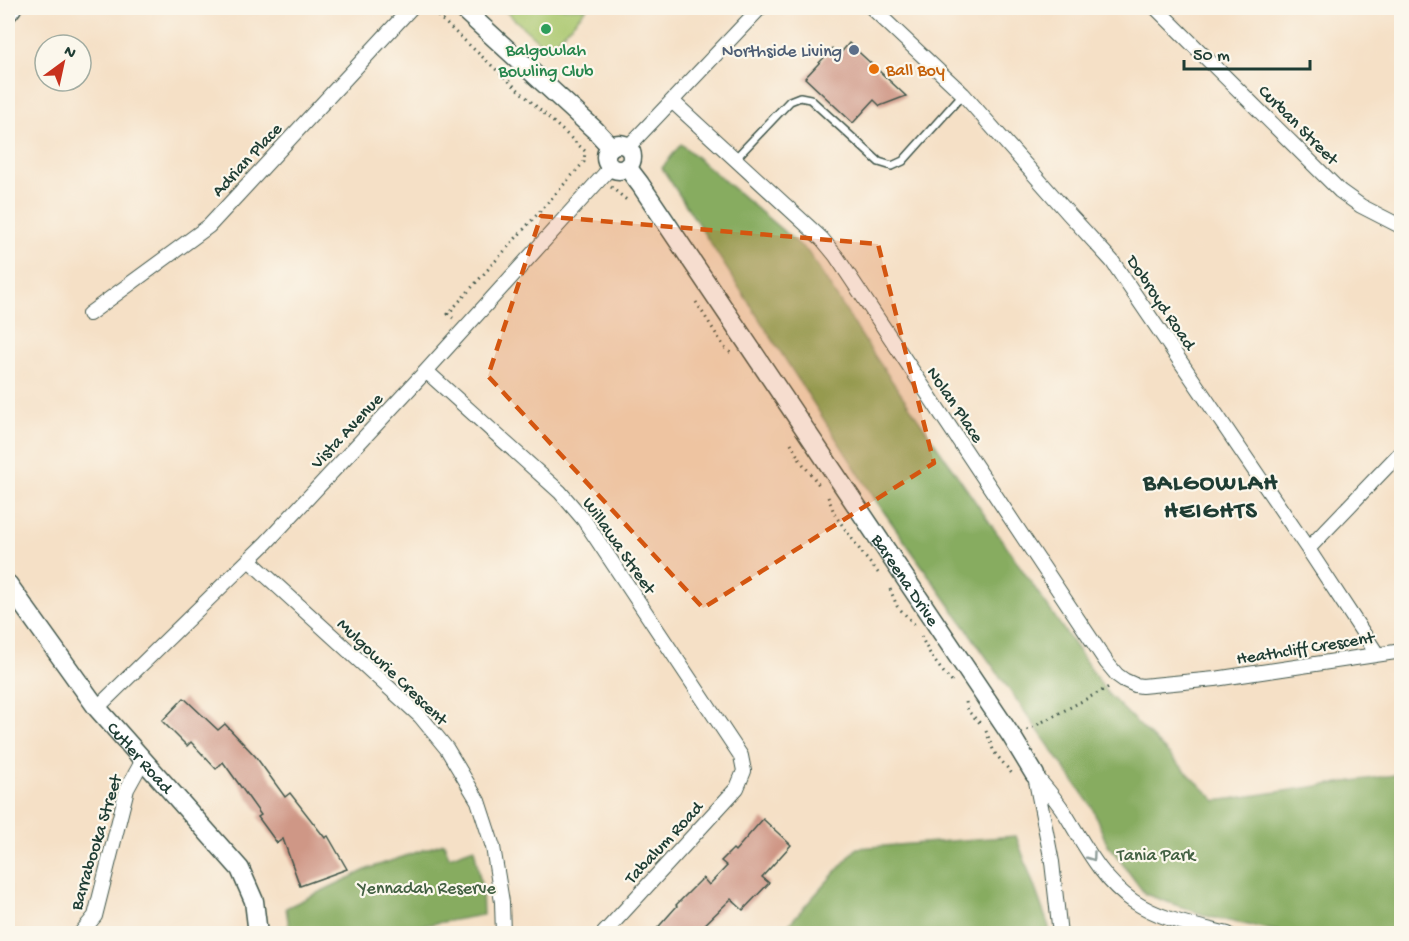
<svg xmlns="http://www.w3.org/2000/svg" width="1409" height="941" viewBox="0 0 1409 941" font-family="'Gochi Hand',sans-serif">
  <style>
    .green { fill: #aac76e; stroke: #648251; stroke-width: 1.5 }
    .forest { fill: #87ac61; stroke: #53744a; stroke-width: 1.5 }
    .building { fill: #cf9786 }
    .lines { fill: none; stroke-linecap: round; stroke-linejoin: round }
    .lane-casing { stroke: #3f554a; stroke-width: 10 }
    .street-casing { stroke: #3f554a; stroke-width: 16 }
    .secondary-casing { stroke: #3f554a; stroke-width: 21 }
    .path { stroke: #3f554a; stroke-width: 3; stroke-dasharray: 1.5 4.5; stroke-linecap: butt }
    .lane { stroke: #fff; stroke-width: 7 }
    .street { stroke: #fff; stroke-width: 14 }
    .secondary { stroke: #fff; stroke-width: 18 }
    .oneway { stroke: #8f9e9a }
    .marked { fill: #d45610; fill-opacity: 0.2; stroke: #d45610; stroke-width: 4.5; stroke-dasharray: 12 8; stroke-linejoin: round }
    .leisure-dot { fill: #2e9e5b; stroke: #fbf7ec; stroke-width: 2 }
    .service-dot { fill: #5c6f8a; stroke: #fbf7ec; stroke-width: 2 }
    .food-dot { fill: #e8710a; stroke: #fbf7ec; stroke-width: 2 }
    .labels { text-anchor: middle; stroke-width: 4.5; stroke-linejoin: round; paint-order: stroke }
    .leisure-label { font-size: 18px; fill: #27864d; stroke: #fbf7ec }
    .service-label { font-size: 18px; fill: #4e5e75; stroke: #fbf7ec; text-anchor: end }
    .food-label { font-size: 18px; fill: #c56008; stroke: #fbf7ec; text-anchor: start }
    .street-label { font-size: 18px; fill: #1f3d34; stroke: #fbf7ec }
    .park-label { font-size: 18px; fill: #426042; stroke: #fbf7ec }
    .district-label { font-size: 24px; font-weight: bold; letter-spacing: 1.5px; fill: #1f3d34; stroke: #fbf7ec }
  </style>
  <rect width="100%" height="100%" fill="#fbf7ec"/>
  <filter id="ink" filterUnits="userSpaceOnUse"><feTurbulence type="fractalNoise" baseFrequency=".0167" numOctaves="2"/><feDisplacementMap in="SourceGraphic" scale="12" xChannelSelector="R" yChannelSelector="G"/><feConvolveMatrix kernelMatrix="1 2 1 2 8 2 1 2 1" color-interpolation-filters="sRGB"/></filter>
  <filter id="wash" filterUnits="userSpaceOnUse"><feTurbulence type="fractalNoise" baseFrequency=".008" numOctaves="4" result="noise"/><feDisplacementMap in="SourceGraphic" scale="24" xChannelSelector="R" yChannelSelector="G"/><feGaussianBlur stdDeviation="1.35" result="paint"/><feColorMatrix in="noise" values="0 0 0 0 0 0 0 0 0 0 0 0 0 0 0 0 0 1.4 0 .05"/><feComposite in="paint" operator="in"/></filter>
  <g filter="url(#wash)">
    <rect width="100%" height="100%" fill="#f5e0c6"/>
    <path class="green" d="M502 8H587L548 50Z"/>
    <path class="forest" d="M681 144 808 252 870 349 1108 694 1216 801 1401 774V933H1286L1210 917 1145 894 1106 842 1092 807 877 502 662 168Z
      M1016 836 1049 927V933H781L857 848Z
      M444 843 449 857 474 848 482 889 483 915 381 933H290L286 908 370 868Z"/>
    <g id="blocks">
      <path class="building" d="M849 43 906 96 880 106 874 100 853 123 805 78 832 49 839 55Z
        M184 698 218 730 225 724 256 757 285 797 290 793 325 838 328 836 347 869 300 886 283 839 277 843 258 817 261 815 223 762 216 769 191 742 187 746 162 721Z
        M763 819 791 845 762 877 769 883 743 910 731 899 696 933H653L677 906 676 905 703 878 709 885 727 866 721 861 733 849 735 851Z"/>
    </g>
  </g>
  <g filter="url(#ink)">
    <use href="#blocks" fill-opacity="0" stroke="#3f554a" stroke-width="1.5"/>
    <g class="lines">
      <g class="lane-casing">
        <path id="lane" d="M735 159 790 101 800 97 810 99 879 162 892 166 903 161 963 94"/>
      </g>
      <g class="street-casing">
        <path id="street" d="M872 8 963 94 1068 213 1112 261 1308 549 1377 654
          M1156 8 1340 191 1361 206 1402 227
          M672 101 822 239 836 256 1107 663 1117 675 1124 680 1135 685 1142 686 1215 679 1402 651
          M628 147 760 8
          M89 314 209 226 411 8
          M426 371 560 492 584 520 741 756 744 771 737 788 603 934
          M1308 549 1402 451
          M249 560 420 716 447 749 478 801 493 847 502 902 503 934
          M97 708 266 543 426 371 611 167
          M1035 775C1046 788 1057 800 1066 815 1085 846 1102 880 1133 901 1161 920 1196 926 1228 934
          M1035 776 1052 862 1060 934
          M80 934 95 916 127 789 143 760"/>
      </g>
      <g class="secondary-casing">
        <g id="secondary">
          <path d="M462 8 595 130 611 147"/>
          <path d="M8 13 12 8"/>
          <circle cx="619" cy="157" r="13"/>
          <path id="s1" d="M627 167 640 184 1012 737 1035 775"/>
          <path id="s2" d="M8 584 97 708 240 869 254 901 258 934"/>
        </g>
      </g>
      <path class="path" d="M429 8 585 151 584 162 448 314 453 318
        M611 187 629 202
        M696 302 725 348 733 355
        M791 443 800 460 819 485
        M828 497 835 515 865 557 879 574
        M890 589 897 606 915 625
        M921 636C930 656 939 668 954 684
        M966 702 968 711 980 723
        M1027 730 1109 687
        M986 731 994 752 1014 776"/>
      <use href="#lane" class="lane"/>
      <use href="#street" class="street"/>
      <use href="#secondary" class="secondary"/>
    </g>
    <defs><path id="oneway-chevron" d="M-2-3.5L2.5 0L-2 3.5" fill="none" stroke-width="1.6" stroke-linecap="round" stroke-linejoin="round" transform="scale(1.5)"/></defs>
    <use class="oneway" href="#oneway-chevron" transform="translate(1092 857) rotate(54)"/>
  </g>
  <path class="marked" d="M541 216 878 244 934 463 703 608 488 376Z"/>
  <circle class="leisure-dot" cx="546" cy="29" r="6"/>
  <circle class="service-dot" cx="854" cy="50" r="6"/>
  <circle class="food-dot" cx="874" cy="69" r="6"/>
  <g class="labels">
    <g class="leisure-label">
      <text x="546" y="55">Balgowlah<tspan x="546" dy="21">Bowling Club</tspan></text>
    </g>
    <g class="service-label">
      <text x="842" y="56">Northside Living</text>
    </g>
    <g class="food-label">
      <text x="886" y="75">Ball Boy</text>
    </g>
    <g class="street-label">
      <text transform="translate(1299 124) rotate(45)" y="6">Curban Street</text>
      <text transform="translate(246 159) rotate(-47)" y="6">Adrian Place</text>
      <text transform="translate(1162 302) rotate(56)" y="6">Dobroyd Road</text>
      <text transform="translate(956 404) rotate(56)" y="6">Nolan Place</text>
      <text transform="translate(346 430) rotate(-47)" y="6">Vista Avenue</text>
      <text transform="translate(620 545) rotate(55)" y="6">Willawa Street</text>
      <text dy="6" stroke="none"><textPath href="#s1" startOffset="498">Bareena Drive</textPath></text>
      <text transform="translate(1305 647) rotate(-9)" y="6">Heathcliff Crescent</text>
      <text transform="translate(393 671) rotate(44)" y="6">Mulgowrie Crescent</text>
      <text dy="6" stroke="none"><textPath href="#s2" startOffset="218">Cutler Road</textPath></text>
      <text transform="translate(95 842) rotate(-73)" y="6">Barrabooka Street</text>
      <text transform="translate(663 842) rotate(-47)" y="6">Tabalum Road</text>
    </g>
    <g class="park-label">
      <text x="1156" y="860">Tania Park</text>
      <text x="427" y="893">Yennadah Reserve</text>
    </g>
    <g class="district-label">
      <text x="1211" y="489">BALGOWLAH<tspan x="1211" dy="28">HEIGHTS</tspan></text>
    </g>
  </g>
  <rect width="1409" height="941" fill="none" stroke="#fbf7ec" stroke-width="30"/>
  <g transform="translate(63 63) rotate(33)"><circle r="28" fill="#fbf7ec" stroke="#a3ada2" stroke-width="1.5"/>
  <path d="M0-4.5L10 22L0 15L-10 22Z" fill="#c8321e"/>
  <text y="-9" font-size="16" font-weight="bold" text-anchor="middle" fill="#1f3d34">N</text>
  </g>
  <path d="M1184 60v9h126v-9" fill="none" stroke="#1f3d34" stroke-width="3"/>
  <text x="1193" y="60" font-size="18" fill="#1f3d34" stroke="#fbf7ec" stroke-width="4.5" paint-order="stroke">50 m</text>
</svg>
